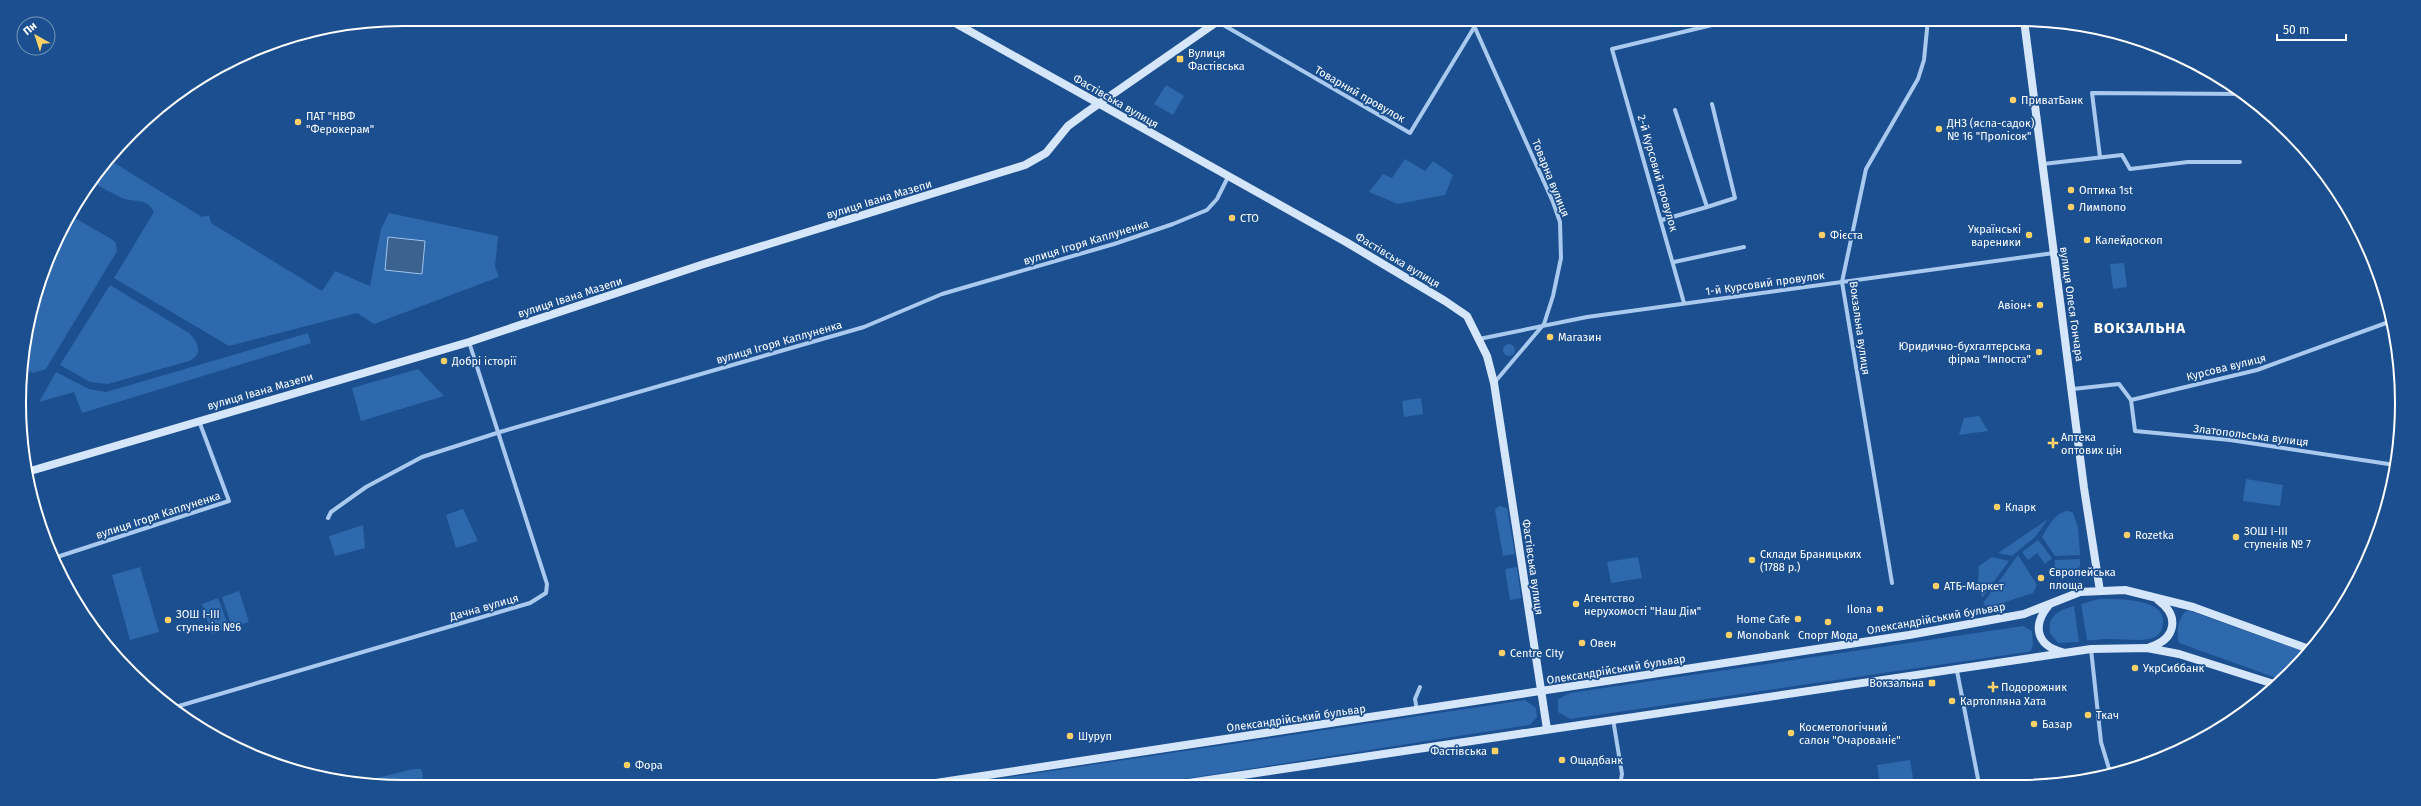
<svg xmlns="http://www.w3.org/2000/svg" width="2421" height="806" viewBox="0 0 2421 806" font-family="'Fira Sans',sans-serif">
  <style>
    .green { fill: #2e69ad }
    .water { fill: #3c6290; stroke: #9cc4f0 }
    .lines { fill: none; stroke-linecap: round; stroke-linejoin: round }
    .street { stroke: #a9c9ee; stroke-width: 4 }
    .secondary { stroke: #d6e6fa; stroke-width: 8 }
    .poi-dot { fill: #ffd166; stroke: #1b4f8f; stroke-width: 1.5 }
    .labels { text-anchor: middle; stroke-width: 3.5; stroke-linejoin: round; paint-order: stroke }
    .poi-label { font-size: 11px; fill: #fff; stroke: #1b4f8f; text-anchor: start }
    .street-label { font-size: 11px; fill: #fff; stroke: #1b4f8f }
    .district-label { font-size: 15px; font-weight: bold; letter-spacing: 1px; fill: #fff; stroke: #1b4f8f }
    .rim { fill: none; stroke: #fff; stroke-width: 2 }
  </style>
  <rect width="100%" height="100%" fill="#1b4f8f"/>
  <path class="green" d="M1166 85 1184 96 1173 115 1154 104Z
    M108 159 202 217 209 215 211 223 322 291 335 271 370 286 381 229 389 213 498 236 495 267 499 277 374 324 357 313 229 346 114 278 154 212C146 197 136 203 122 198 111 193 101 187 91 181Z
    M1405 159 1425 171 1433 161 1453 175 1445 195 1398 204 1369 192 1383 174 1392 178Z
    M70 215 113 240 116 243 117 251 46 369 33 373 22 367V353L59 233Z
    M2124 263 2127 287 2113 289 2110 264Z
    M110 285 189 333C198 342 204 354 189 361L108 384 90 382 60 365Z
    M308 333 311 343 82 413 74 392 39 402 56 372 89 389 106 392Z
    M1503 350a6 6 0 1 1 12 0a6 6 0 1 1-12 0Z
    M418 369 444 396 361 421 352 388Z
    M1421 398 1423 414 1404 417 1402 401Z
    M1979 416 1988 431 1959 435 1964 418Z
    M2246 479 2283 485 2280 506 2243 501Z
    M1499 506 1507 508 1515 554 1503 556 1495 510Z
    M463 509 478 541 456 548 446 515Z
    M2068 511 2073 513 2078 527 2080 555 2055 556 2042 537C2048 527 2055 512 2068 511Z
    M2048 519 2036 536 2012 556 1998 553Z
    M363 525 365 548 335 556 329 536Z
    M2038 540 2052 558 2045 564 2037 553 2028 560 2022 552Z
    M2018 555 2037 585 2033 593 1987 608 1983 603Z
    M1638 557 1642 578 1611 583 1607 562Z
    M1992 557 2009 561 1982 598 1978 580 1979 566Z
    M2080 559V566L2071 576 2060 577 2054 570 2055 560Z
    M140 567 159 632 130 640 112 575Z
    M1517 567 1521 598 1510 600 1505 569Z
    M239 591 249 622 232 627 222 597Z
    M218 598 229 628 212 634 202 604Z
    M2099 599C2116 599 2172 597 2162 628 2161 634 2155 638 2149 639 2137 641 2123 639 2111 639 2103 638 2094 641 2087 640L2081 604Z
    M2074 606 2079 642 2058 643 2050 633C2047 616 2059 610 2074 606Z
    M2186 611H2190L2306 652 2282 680 2179 643C2176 633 2178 618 2186 611Z
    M2023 626 2032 631 2033 645 2031 651 2027 652 1570 719 1558 712V699L1570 693Z
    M1525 700 1536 708 1537 717 1530 725 1138 786H951Z
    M1910 760 1914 784H1880L1877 765Z
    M413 769H421C425 778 421 779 420 787L361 782Z"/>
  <path class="water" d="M388 237 425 241 422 274 385 270Z"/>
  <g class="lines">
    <path class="street" d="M1213 19 1410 133 1475 26
      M1471 19 1553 202 1560 222 1561 258 1553 296 1544 324 1494 383
      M2100 157 2092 93 2245 94
      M2043 164 2122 155 2130 169 2188 162H2240
      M1707 207 1735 198 1712 104
      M1662 220 1707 207 1675 110
      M1674 262 1744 247
      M1684 303 1612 49 1737 19
      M1479 339 1587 317 2054 253
      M2073 389 2119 384 2131 400 2257 370 2386 323
      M2131 400 2135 431 2230 440 2395 465
      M328 518 331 512 366 487 422 457 500 432 864 327 942 294 1114 244 1173 224 1207 210 1217 199 1228 177
      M57 557 229 501 199 421
      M1892 583 1842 282 1866 169 1918 79 1924 60 1928 19
      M2091 649 2101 742 2110 772
      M1957 671 1979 784
      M172 708 530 603 546 593 547 584 469 342
      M1417 710 1415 699 1420 687
      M1613 719 1622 774 1620 785
      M1235 776 1237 785"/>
    <path class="secondary" d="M948 19 1346 242 1445 301 1467 316 1487 356 1494 383 1547 729
      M2024 20 2084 488 2100 591
      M27 472 469 342 704 264 1025 165 1046 153 1068 126 1087 112 1221 19
      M2049 605C2032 625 2036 645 2062 652
      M2150 647C2176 639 2180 616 2158 600
      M1175 785 2091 649 2147 648 2179 654 2277 685
      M916 786 1909 635 2024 614 2080 592 2125 590 2193 607 2309 649"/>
  </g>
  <g class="poi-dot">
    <rect x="1176" y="55" width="8" height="8" rx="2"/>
    <circle cx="2013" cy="100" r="4"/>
    <circle cx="298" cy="122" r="4"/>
    <circle cx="1939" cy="129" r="4"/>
    <circle cx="2071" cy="190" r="4"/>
    <circle cx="2071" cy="207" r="4"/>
    <circle cx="1232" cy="218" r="4"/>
    <circle cx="1822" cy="235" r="4"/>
    <circle cx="2029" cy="235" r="4"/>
    <circle cx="2087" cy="240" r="4"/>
    <circle cx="2040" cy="305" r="4"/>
    <circle cx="1550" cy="337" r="4"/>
    <circle cx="2039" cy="352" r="4"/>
    <circle cx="444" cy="361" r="4"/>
    <path d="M2051 437h4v4h4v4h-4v4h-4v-4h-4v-4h4z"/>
    <circle cx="1997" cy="507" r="4"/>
    <circle cx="2127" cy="535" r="4"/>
    <circle cx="2236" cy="537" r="4"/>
    <circle cx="1752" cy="560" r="4"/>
    <circle cx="2041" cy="578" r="4"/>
    <circle cx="1936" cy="586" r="4"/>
    <circle cx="1576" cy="604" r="4"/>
    <circle cx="1880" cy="609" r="4"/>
    <circle cx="1798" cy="619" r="4"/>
    <circle cx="168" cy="620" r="4"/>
    <circle cx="1828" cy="622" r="4"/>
    <circle cx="1729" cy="635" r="4"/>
    <circle cx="1582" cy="643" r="4"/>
    <circle cx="1502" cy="653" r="4"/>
    <circle cx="2135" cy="668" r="4"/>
    <rect x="1928" y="679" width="8" height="8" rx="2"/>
    <path d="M1991 681h4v4h4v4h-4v4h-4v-4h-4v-4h4z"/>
    <circle cx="1952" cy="701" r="4"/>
    <circle cx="2088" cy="715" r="4"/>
    <circle cx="2034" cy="724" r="4"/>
    <circle cx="1791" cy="733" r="4"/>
    <circle cx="1070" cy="736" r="4"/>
    <rect x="1491" y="747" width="8" height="8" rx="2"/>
    <circle cx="1562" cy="760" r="4"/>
    <circle cx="627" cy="765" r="4"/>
  </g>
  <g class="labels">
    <g class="poi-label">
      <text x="1188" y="57">Вулиця<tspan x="1188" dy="13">Фастівська</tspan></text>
      <text x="2021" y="104">ПриватБанк</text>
      <text x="306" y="120">ПАТ "НВФ<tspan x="306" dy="13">"Ферокерам"</tspan></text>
      <text x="1947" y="127">ДНЗ (ясла-садок)<tspan x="1947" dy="13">№ 16 "Пролісок"</tspan></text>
      <text x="2079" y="194">Оптика 1st</text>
      <text x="2079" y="211">Лимпопо</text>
      <text x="1240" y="222">СТО</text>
      <text x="2021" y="233" text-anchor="end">Українські<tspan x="2021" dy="13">вареники</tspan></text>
      <text x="1830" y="239">Фієста</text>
      <text x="2095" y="244">Калейдоскоп</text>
      <text x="2032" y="309" text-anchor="end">Авіон+</text>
      <text x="1558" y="341">Магазин</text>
      <text x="2031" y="350" text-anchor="end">Юридично-бухгалтерська<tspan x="2031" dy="13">фірма “Імпоста”</tspan></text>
      <text x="452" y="365">Добрі історії</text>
      <text x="2061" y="441">Аптека<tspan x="2061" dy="13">оптових цін</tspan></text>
      <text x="2005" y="511">Кларк</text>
      <text x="2244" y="535">ЗОШ І-ІІІ<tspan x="2244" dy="13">ступенів № 7</tspan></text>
      <text x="2135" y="539">Rozetka</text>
      <text x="1760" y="558">Склади Браницьких<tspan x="1760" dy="13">(1788 р.)</tspan></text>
      <text x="2049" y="576">Європейська<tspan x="2049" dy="13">площа</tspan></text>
      <text x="1944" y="590">АТБ-Маркет</text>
      <text x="1584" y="602">Агентство<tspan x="1584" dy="13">нерухомості "Наш Дім"</tspan></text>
      <text x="1872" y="613" text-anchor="end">Ilona</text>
      <text x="176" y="618">ЗОШ І-ІІІ<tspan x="176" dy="13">ступенів №6</tspan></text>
      <text x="1790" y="623" text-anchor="end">Home Cafe</text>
      <text x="1737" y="639">Monobank</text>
      <text x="1828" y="639" text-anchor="middle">Спорт Мода</text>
      <text x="1590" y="647">Овен</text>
      <text x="1510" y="657">Centre City</text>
      <text x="2143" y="672">УкрСиббанк</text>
      <text x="1924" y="687" text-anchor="end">Вокзальна</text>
      <text x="2001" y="691">Подорожник</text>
      <text x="1960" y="705">Картопляна Хата</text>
      <text x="2096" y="719">Ткач</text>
      <text x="2042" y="728">Базар</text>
      <text x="1799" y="731">Косметологічний<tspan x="1799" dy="13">салон "Очарованіє"</tspan></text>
      <text x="1078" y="740">Шуруп</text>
      <text x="1487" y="755" text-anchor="end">Фастівська</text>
      <text x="1570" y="764">Ощадбанк</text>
      <text x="635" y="769">Фора</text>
    </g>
    <g class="street-label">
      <text transform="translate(1360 94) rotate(30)" y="4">Товарний провулок</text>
      <text transform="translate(1116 101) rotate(30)" y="4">Фастівська вулиця</text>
      <text transform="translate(1658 173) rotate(74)" y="4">2-й Курсовий провулок</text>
      <text transform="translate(1551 178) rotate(68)" y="4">Товарна вулиця</text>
      <text transform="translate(879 199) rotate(-17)" y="4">вулиця Івана Мазепи</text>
      <text transform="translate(1086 242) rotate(-17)" y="4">вулиця Ігоря Каплуненка</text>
      <text transform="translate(1398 260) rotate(31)" y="4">Фастівська вулиця</text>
      <text transform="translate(1765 283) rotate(-8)" y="4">1-й Курсовий провулок</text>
      <text transform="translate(570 297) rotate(-18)" y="4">вулиця Івана Мазепи</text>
      <text transform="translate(2072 304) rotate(82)" y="4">вулиця Олеся Гончара</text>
      <text transform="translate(1860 328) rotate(82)" y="4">Вокзальна вулиця</text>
      <text transform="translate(779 342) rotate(-16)" y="4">вулиця Ігоря Каплуненка</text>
      <text transform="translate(2226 367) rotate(-14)" y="4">Курсова вулиця</text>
      <text transform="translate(260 391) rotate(-16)" y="4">вулиця Івана Мазепи</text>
      <text transform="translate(2251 435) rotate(7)" y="4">Златопольська вулиця</text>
      <text transform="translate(158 515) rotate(-18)" y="4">вулиця Ігоря Каплуненка</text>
      <text transform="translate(1533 567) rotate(82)" y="4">Фастівська вулиця</text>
      <text transform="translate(484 607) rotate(-16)" y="4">Дачна вулиця</text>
      <text transform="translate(1936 618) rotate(-10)" y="4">Олександрійський бульвар</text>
      <text transform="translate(1616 669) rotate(-9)" y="4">Олександрійський бульвар</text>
      <text transform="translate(1296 718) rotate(-8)" y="4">Олександрійський бульвар</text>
    </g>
    <g class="district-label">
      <text x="2140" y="333">ВОКЗАЛЬНА</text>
    </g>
  </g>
  <path d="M0 0H2421V806H0ZM403 26H2018A377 377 0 0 1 2395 403V403A377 377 0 0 1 2018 780H403A377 377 0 0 1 26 403V403A377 377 0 0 1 403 26Z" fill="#1b4f8f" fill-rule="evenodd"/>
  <path class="rim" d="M403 26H2018A377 377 0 0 1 2395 403V403A377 377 0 0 1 2018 780H403A377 377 0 0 1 26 403V403A377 377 0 0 1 403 26Z"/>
  <g transform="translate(36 36) rotate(321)"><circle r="19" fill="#1b4f8f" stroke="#7695bc"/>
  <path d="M0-3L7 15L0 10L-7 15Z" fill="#ffd166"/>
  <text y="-6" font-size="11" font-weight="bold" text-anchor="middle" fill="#ffffff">Пн</text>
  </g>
  <path d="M2277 34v6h69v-6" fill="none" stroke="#ffffff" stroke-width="2"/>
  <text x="2283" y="34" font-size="12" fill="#ffffff" stroke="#1b4f8f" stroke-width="3" paint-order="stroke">50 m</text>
</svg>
